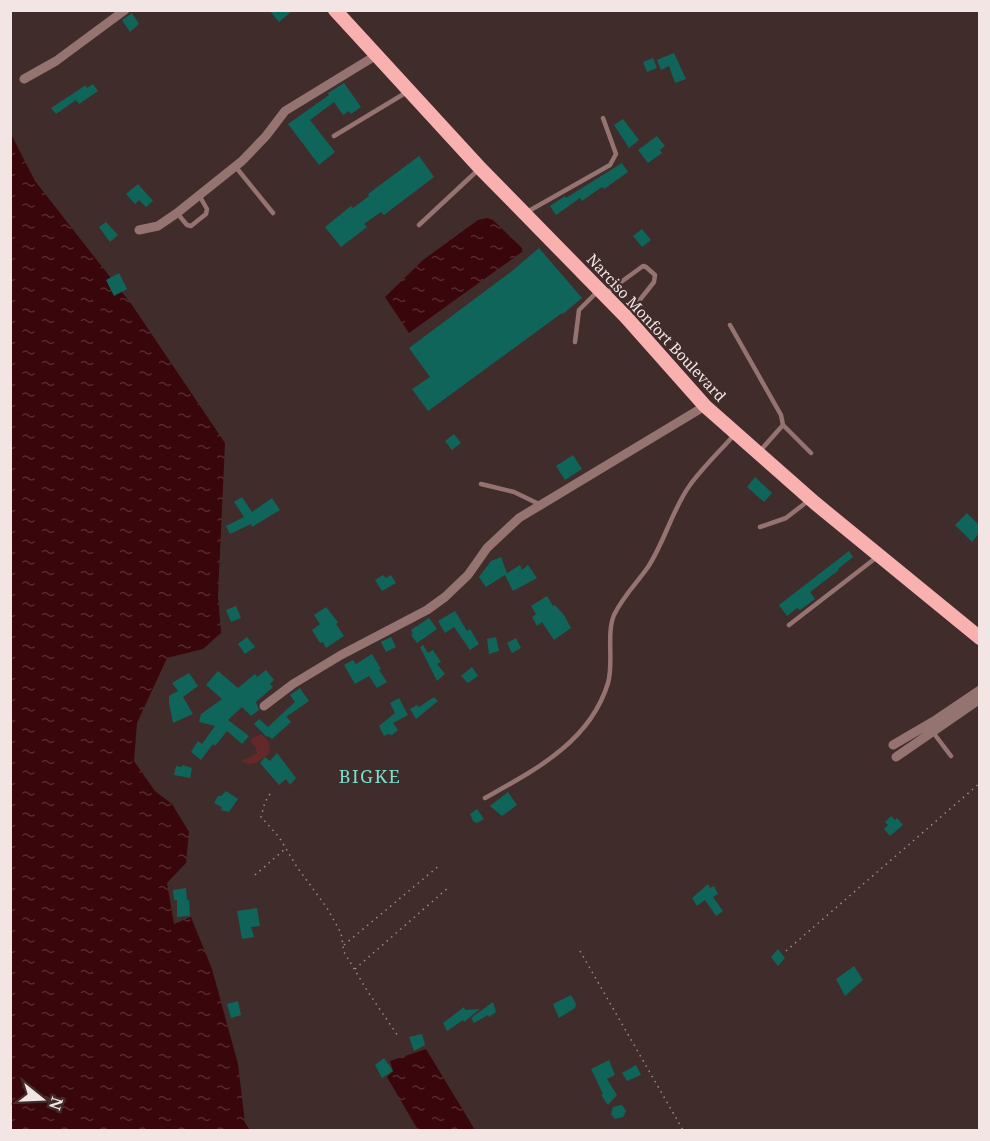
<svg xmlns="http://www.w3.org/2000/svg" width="990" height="1141" viewBox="0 0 990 1141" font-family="'Noto Serif',serif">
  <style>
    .green { fill: #62282a }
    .water { fill: url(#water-ripples) }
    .building { fill: #0f6559 }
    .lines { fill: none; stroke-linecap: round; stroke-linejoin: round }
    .path { stroke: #9d8b8b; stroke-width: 1.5; stroke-dasharray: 1.5 4.5; stroke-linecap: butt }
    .lane { stroke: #957371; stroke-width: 4.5 }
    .street { stroke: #957371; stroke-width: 9 }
    .primary { stroke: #f8b1af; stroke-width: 14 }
    .labels { text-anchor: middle; stroke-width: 4.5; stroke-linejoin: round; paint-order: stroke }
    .street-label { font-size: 15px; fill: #f3e5e4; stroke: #412c2c }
    .quarter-label { font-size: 18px; letter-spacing: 1.5px; fill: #78decb; stroke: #412c2c }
  </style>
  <defs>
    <pattern id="water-ripples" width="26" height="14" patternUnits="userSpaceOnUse" patternTransform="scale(1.5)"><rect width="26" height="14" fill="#39060b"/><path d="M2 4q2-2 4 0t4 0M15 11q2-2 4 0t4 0" fill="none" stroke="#562a2e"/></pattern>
  </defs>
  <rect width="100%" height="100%" fill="#412c2c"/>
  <path class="green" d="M261 734C269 740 271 745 269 754 258 761 253 768 241 761L257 753 256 748 251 742V739Z"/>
  <path class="water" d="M10 132 35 181 132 305 225 443 218 596 221 633 203 649 167 658 137 723 134 761 155 791 172 804 189 832 186 863 167 883 174 924 191 917 212 969 238 1064 245 1123 250 1130H11Z
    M487 218 493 220 522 248V252L409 333 385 297 423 260 478 220Z
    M426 1049 475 1130H418L387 1077 393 1071 390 1061Z"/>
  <path class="building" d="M269 10H293L279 22Z
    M132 13 139 24 130 32 122 20Z
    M674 53 686 79 675 83 669 66 661 70 657 60Z
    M653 58 657 68 647 72 643 62Z
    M344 83 361 107 351 114 349 111 343 115 334 102 310 120 335 152 319 165 288 124 329 95 328 93Z
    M93 84 98 91 79 104 76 100 56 114 51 108 86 85 87 88Z
    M623 119 639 140 629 148 614 125Z
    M657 136 665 146 660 150 662 153 648 163 638 150Z
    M419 156 434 177 384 215 381 212 364 224 367 227 341 247 325 227 351 206 353 208 369 196 368 194Z
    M622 163 628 172 604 189 602 187 582 201 580 198 556 215 550 206 565 196 566 198Z
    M138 184 153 201 146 207 139 200 135 204 126 194Z
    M106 222 118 235 110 242 99 227Z
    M642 229 651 240 642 247 633 236Z
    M539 248 582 298 563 314 562 313 428 411 412 389 430 377 409 348 512 271Z
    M119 273 127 289 114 296 106 280Z
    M454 434 461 443 452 450 445 441Z
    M573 455 582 469 565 480 556 466Z
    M755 477 772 493 764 502 747 487Z
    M242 497 252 512 272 498 280 510 252 527 251 524 230 534 226 526 244 517 234 502Z
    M967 513 980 526V532L972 542 955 525Z
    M849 551 853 557 838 569 839 570 810 592 815 599 800 610 797 608 787 616 779 605Z
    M501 557 507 573 520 565 522 570 528 565 537 578 513 591 505 575 486 587 479 577 491 561Z
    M383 575 386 578 391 575 396 583 382 591 375 580Z
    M547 596 553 606 555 605 564 615 571 628 554 640 542 622 537 626 532 617 536 614 531 606Z
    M236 606 241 618 231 622 226 610Z
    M326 607 338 622 336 624 344 636 326 648 323 642 320 643 312 630 320 624 314 615Z
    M455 611 467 631 470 629 479 644 470 650 454 627 445 633 438 621Z
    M429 618 437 629 417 643 411 635 413 634 411 630Z
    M247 637 255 647 245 654 238 644Z
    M391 637 396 647 386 652 381 642Z
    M496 637 499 651 489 654 487 639Z
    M516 638 521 648 512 653 507 643Z
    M423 645 428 653 433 650 441 662 437 664 445 674 437 681 420 647Z
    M372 654 381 669 379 670 387 682 377 688 369 676 355 684 344 665 353 660 356 664Z
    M472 667 478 676 468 683 461 676Z
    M266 670 274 680 270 684 273 687 256 702 259 710 251 716 242 707 228 720 249 736 242 744 227 731 215 746 213 744 201 760 191 752 198 741 202 744 215 726 199 722 201 714 222 699 206 685 218 671 238 688 255 674 257 677Z
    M189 673 198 686 183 697 193 714 173 723 169 703V696L178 691 172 683Z
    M300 688 309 701 286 717 283 713 295 702 290 695Z
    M434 697 438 701 416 719 410 709 417 705 419 707Z
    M399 698 408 715 393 723 398 730 392 735 388 734 384 736 379 726 395 713 390 703Z
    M283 713 291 722 272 739 268 736 267 737 254 724 259 719 268 727Z
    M277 753 296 778 290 785 286 779 279 785 260 763 265 757 270 761Z
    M182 765 192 768 190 778 174 775 176 766 182 767Z
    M226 791 238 799 229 812 221 810 222 807 214 803 218 796H221Z
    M508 792 517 805 502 816 490 806Z
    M477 809 484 819 477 823 473 821 470 814Z
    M891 816 895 820 897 818 903 825 890 836 884 829 888 825 885 822Z
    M708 884 710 888 714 886 718 894 713 897 723 911 716 916 705 900 697 906 692 898Z
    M186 888 187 900H189L190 916 177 917V900H174L173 890Z
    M257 908 260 926 251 927 254 937 242 939 237 911Z
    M778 949 785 958 778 966 771 957Z
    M854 966 863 980 845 996 836 979Z
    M571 995 576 1004 575 1008 559 1018 553 1004Z
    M238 1001 241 1015 231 1018 227 1004Z
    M493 1002 496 1012 489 1017 488 1015 474 1023 471 1018Z
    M464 1007 465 1010 480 1009 464 1022 463 1020 447 1031 443 1023Z
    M422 1034 425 1045 414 1051 409 1037Z
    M384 1058 393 1071 382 1078 375 1065Z
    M609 1060 615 1075 607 1079 617 1095 608 1105 601 1095 603 1094 591 1069Z
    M636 1065 641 1075 627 1081 622 1073Z
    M622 1105 626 1111 623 1117 615 1119 611 1114 613 1107Z"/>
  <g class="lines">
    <path class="path" d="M270 794 265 802 261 817 279 837 297 867 327 908 341 933 344 952 368 992 398 1036
      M255 875 285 849
      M344 945 440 865
      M580 951 683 1130
      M786 951 980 783
      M355 969 449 887"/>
    <path class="lane" d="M334 136 407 92
      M235 166 273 213
      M527 212 610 165 616 154 603 118
      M177 213 187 225 191 226 206 214 207 209 199 195
      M419 225 478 170
      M606 293 643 266 646 267 655 275 654 282 627 316
      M730 325 781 415 783 425 760 451
      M575 342 579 310 597 292
      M783 425 811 453
      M481 484 514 492 541 505
      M760 527 786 518 808 501
      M789 625 877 557
      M932 731 951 756
      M485 798C535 770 590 742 608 683 614 663 606 634 614 615 623 596 637 583 648 567 665 541 672 510 690 485 703 467 720 451 735 434"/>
    <path class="street" d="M24 79 56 61 125 10
      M139 230 158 226 177 213 242 161 266 136 285 111 375 56
      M264 706 293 684 341 655 427 610 445 597 468 575 487 548 519 518 705 406
      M893 745 934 721 980 690
      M896 757 980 699"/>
    <path class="primary" d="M335 10 480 168 626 317 705 406 815 503 980 638"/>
  </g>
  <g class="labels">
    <g class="street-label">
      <text transform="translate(656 328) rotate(47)" y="5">Narciso Monfort Boulevard</text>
    </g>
    <g class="quarter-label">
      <text x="370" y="783">BIGKE</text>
    </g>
  </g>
  <rect width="990" height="1141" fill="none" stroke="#f3e5e4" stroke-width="24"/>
  <g transform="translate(42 1099) rotate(108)" stroke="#412c2c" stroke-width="4.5" paint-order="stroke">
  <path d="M0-4.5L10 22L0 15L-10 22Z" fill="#f3e5e4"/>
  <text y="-9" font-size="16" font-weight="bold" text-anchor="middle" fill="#f3e5e4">N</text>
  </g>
</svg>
